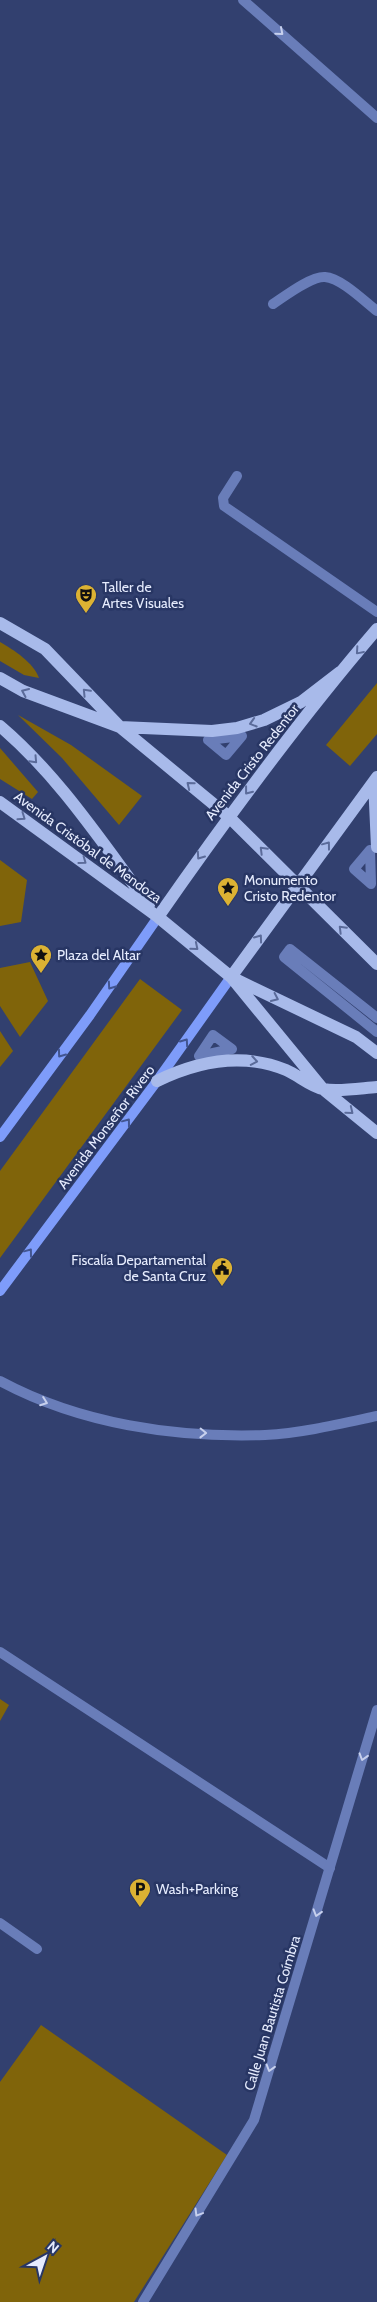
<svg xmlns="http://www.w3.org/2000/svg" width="377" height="2302" viewBox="0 0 377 2302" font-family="Cabin,sans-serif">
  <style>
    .green { fill: #80640a }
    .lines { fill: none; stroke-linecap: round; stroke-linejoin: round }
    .service { stroke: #697db9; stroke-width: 10 }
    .pedestrian { stroke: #697db9; stroke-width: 10 }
    .minor { stroke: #697db9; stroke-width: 10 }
    .secondary { stroke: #7e9cfa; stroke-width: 10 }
    .primary { stroke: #a8baea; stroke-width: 12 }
    .oneway { stroke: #c7d0ed }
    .oneway2 { stroke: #5b6b9a }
    .oneway3 { stroke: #425591 }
    .labels { text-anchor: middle; stroke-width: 5; stroke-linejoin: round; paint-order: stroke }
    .poi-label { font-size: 14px; fill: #e6ecfe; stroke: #283664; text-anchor: start }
    .street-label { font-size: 14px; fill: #e6ecfe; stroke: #283664 }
  </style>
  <rect width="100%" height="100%" fill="#32406f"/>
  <path class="green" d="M0 642C14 650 34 663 39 678L24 675 0 661Z
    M377 683V734L350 766 326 745Z
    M18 715 71 745 142 796 119 825 62 758Z
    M0 748 38 792 32 799 0 779Z
    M0 860 27 880 21 922 0 926Z
    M30 962 48 1001 20 1037 0 1006V968Z
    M140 979 182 1010 0 1258V1171Z
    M0 1031 13 1051 0 1067Z
    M0 1699 9 1705 0 1721Z
    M41 2025 227 2155 134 2302H0V2082Z"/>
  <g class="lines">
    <path class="service" d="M273 304C285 296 311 276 325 277 341 278 364 301 377 311
      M237 476 223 498 224 506 377 612
      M0 1652 330 1868
      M0 1923 37 1949"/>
    <path class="pedestrian" d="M242 736 226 755 208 740Z
      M370 850 371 884 354 869Z
      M377 1018 290 949 284 957 377 1032
      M213 1035 232 1049 199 1056Z"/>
    <path class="minor" d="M243 0 377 118
      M0 1381C80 1424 175 1438 265 1435 303 1433 340 1424 377 1416
      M143 2302 254 2120 377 1710"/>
    <path class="secondary" d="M0 1137 90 1015 158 917
      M0 1291 157 1081 231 977"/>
    <path class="primary" d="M0 623 45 649 120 727 228 816 377 964
      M0 678 23 691 120 727 212 731 237 728 264 720 301 702 340 672
      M0 726C59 776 103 844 149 905
      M374 781 377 847
      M0 802 158 917 231 977 323 1089 377 1133
      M158 917C227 818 298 721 377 629
      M231 977 377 777
      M235 979 356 1037 377 1053
      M157 1081C198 1061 242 1052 286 1070 298 1075 311 1087 323 1089 338 1092 362 1088 377 1087"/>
  </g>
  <defs><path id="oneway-chevron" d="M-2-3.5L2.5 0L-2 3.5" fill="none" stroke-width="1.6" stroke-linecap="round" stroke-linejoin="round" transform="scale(1.25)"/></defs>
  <g class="oneway">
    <use href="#oneway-chevron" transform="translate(280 32) rotate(41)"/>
    <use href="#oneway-chevron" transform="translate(44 1402) rotate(20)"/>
    <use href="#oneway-chevron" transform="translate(203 1433) rotate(1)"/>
    <use href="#oneway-chevron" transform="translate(363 1757) rotate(107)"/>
    <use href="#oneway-chevron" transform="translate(317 1913) rotate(107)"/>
    <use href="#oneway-chevron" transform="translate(270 2068) rotate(107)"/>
    <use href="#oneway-chevron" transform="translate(198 2213) rotate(121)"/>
  </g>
  <g class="oneway2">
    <use href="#oneway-chevron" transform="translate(359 651) rotate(131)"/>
    <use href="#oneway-chevron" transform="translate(25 692) rotate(-156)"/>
    <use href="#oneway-chevron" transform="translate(86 692) rotate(-134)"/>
    <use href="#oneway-chevron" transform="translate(253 723) rotate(163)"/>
    <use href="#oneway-chevron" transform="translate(34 760) rotate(47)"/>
    <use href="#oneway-chevron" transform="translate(190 785) rotate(-141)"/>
    <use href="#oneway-chevron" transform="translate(248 791) rotate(128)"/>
    <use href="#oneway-chevron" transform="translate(22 817) rotate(35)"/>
    <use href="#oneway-chevron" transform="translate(327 845) rotate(-53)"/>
    <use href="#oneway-chevron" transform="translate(263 850) rotate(-135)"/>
    <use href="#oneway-chevron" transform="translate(200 856) rotate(125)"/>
    <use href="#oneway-chevron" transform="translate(83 861) rotate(36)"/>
    <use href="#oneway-chevron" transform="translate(342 929) rotate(-135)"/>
    <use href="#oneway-chevron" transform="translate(259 938) rotate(-54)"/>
    <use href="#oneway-chevron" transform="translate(195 947) rotate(40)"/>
    <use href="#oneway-chevron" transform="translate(275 998) rotate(25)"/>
    <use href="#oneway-chevron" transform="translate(254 1061) rotate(10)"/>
    <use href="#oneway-chevron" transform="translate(350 1111) rotate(39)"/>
  </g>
  <g class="oneway3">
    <use href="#oneway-chevron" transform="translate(111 986) rotate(125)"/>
    <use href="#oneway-chevron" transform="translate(185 1042) rotate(-55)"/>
    <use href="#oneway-chevron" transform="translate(61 1054) rotate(126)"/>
    <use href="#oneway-chevron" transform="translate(127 1122) rotate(-53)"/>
    <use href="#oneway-chevron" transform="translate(29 1252) rotate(-53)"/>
  </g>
  <defs>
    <g id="theatre-pin" transform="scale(1.125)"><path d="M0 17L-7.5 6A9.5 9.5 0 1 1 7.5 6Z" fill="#dcb233" stroke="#283664"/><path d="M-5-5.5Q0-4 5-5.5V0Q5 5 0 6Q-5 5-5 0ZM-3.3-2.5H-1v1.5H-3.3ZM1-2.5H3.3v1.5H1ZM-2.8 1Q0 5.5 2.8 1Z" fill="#111"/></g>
    <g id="sight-pin" transform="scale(1.125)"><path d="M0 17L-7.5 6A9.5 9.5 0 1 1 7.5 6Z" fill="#dcb233" stroke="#283664"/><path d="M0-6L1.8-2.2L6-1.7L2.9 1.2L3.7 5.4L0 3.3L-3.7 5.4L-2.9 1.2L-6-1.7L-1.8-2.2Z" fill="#111"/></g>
    <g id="civic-pin" transform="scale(1.125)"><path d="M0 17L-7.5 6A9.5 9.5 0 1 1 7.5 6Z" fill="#dcb233" stroke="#283664"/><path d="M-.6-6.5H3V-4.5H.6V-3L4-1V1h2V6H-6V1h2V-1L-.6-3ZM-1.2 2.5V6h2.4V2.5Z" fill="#111"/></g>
    <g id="parking-pin" transform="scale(1.125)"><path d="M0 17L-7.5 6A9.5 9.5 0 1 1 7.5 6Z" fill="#dcb233" stroke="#283664"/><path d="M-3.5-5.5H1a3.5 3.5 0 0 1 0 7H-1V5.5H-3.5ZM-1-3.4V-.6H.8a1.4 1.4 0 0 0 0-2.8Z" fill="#111"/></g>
  </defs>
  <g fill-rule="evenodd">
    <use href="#theatre-pin" x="86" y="595"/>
    <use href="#sight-pin" x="228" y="888"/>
    <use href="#sight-pin" x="41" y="955"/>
    <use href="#civic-pin" x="222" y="1268"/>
    <use href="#parking-pin" x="140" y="1889"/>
  </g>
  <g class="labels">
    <g class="poi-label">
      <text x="102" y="592">Taller de<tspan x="102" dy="16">Artes Visuales</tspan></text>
      <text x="244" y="885">Monumento<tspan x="244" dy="16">Cristo Redentor</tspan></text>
      <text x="57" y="960">Plaza del Altar</text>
      <text x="206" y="1265" text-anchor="end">Fiscalía Departamental<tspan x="206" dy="16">de Santa Cruz</tspan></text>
      <text x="156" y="1894">Wash+Parking</text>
    </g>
    <g class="street-label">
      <text transform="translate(252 762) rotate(-52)" y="5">Avenida Cristo Redentor</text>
      <text transform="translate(88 847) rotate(36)" y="5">Avenida Cristóbal de Mendoza</text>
      <text transform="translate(106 1127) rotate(-53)" y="5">Avenida Monseñor Rivero</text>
      <text transform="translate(272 2013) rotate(-73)" y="5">Calle Juan Bautista Coímbra</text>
    </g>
  </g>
  <g transform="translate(45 2257) rotate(40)" stroke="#283664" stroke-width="4" paint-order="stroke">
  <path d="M0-4L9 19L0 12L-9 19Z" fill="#e6ecfe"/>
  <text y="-8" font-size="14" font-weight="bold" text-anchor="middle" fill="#e6ecfe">N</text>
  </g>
</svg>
